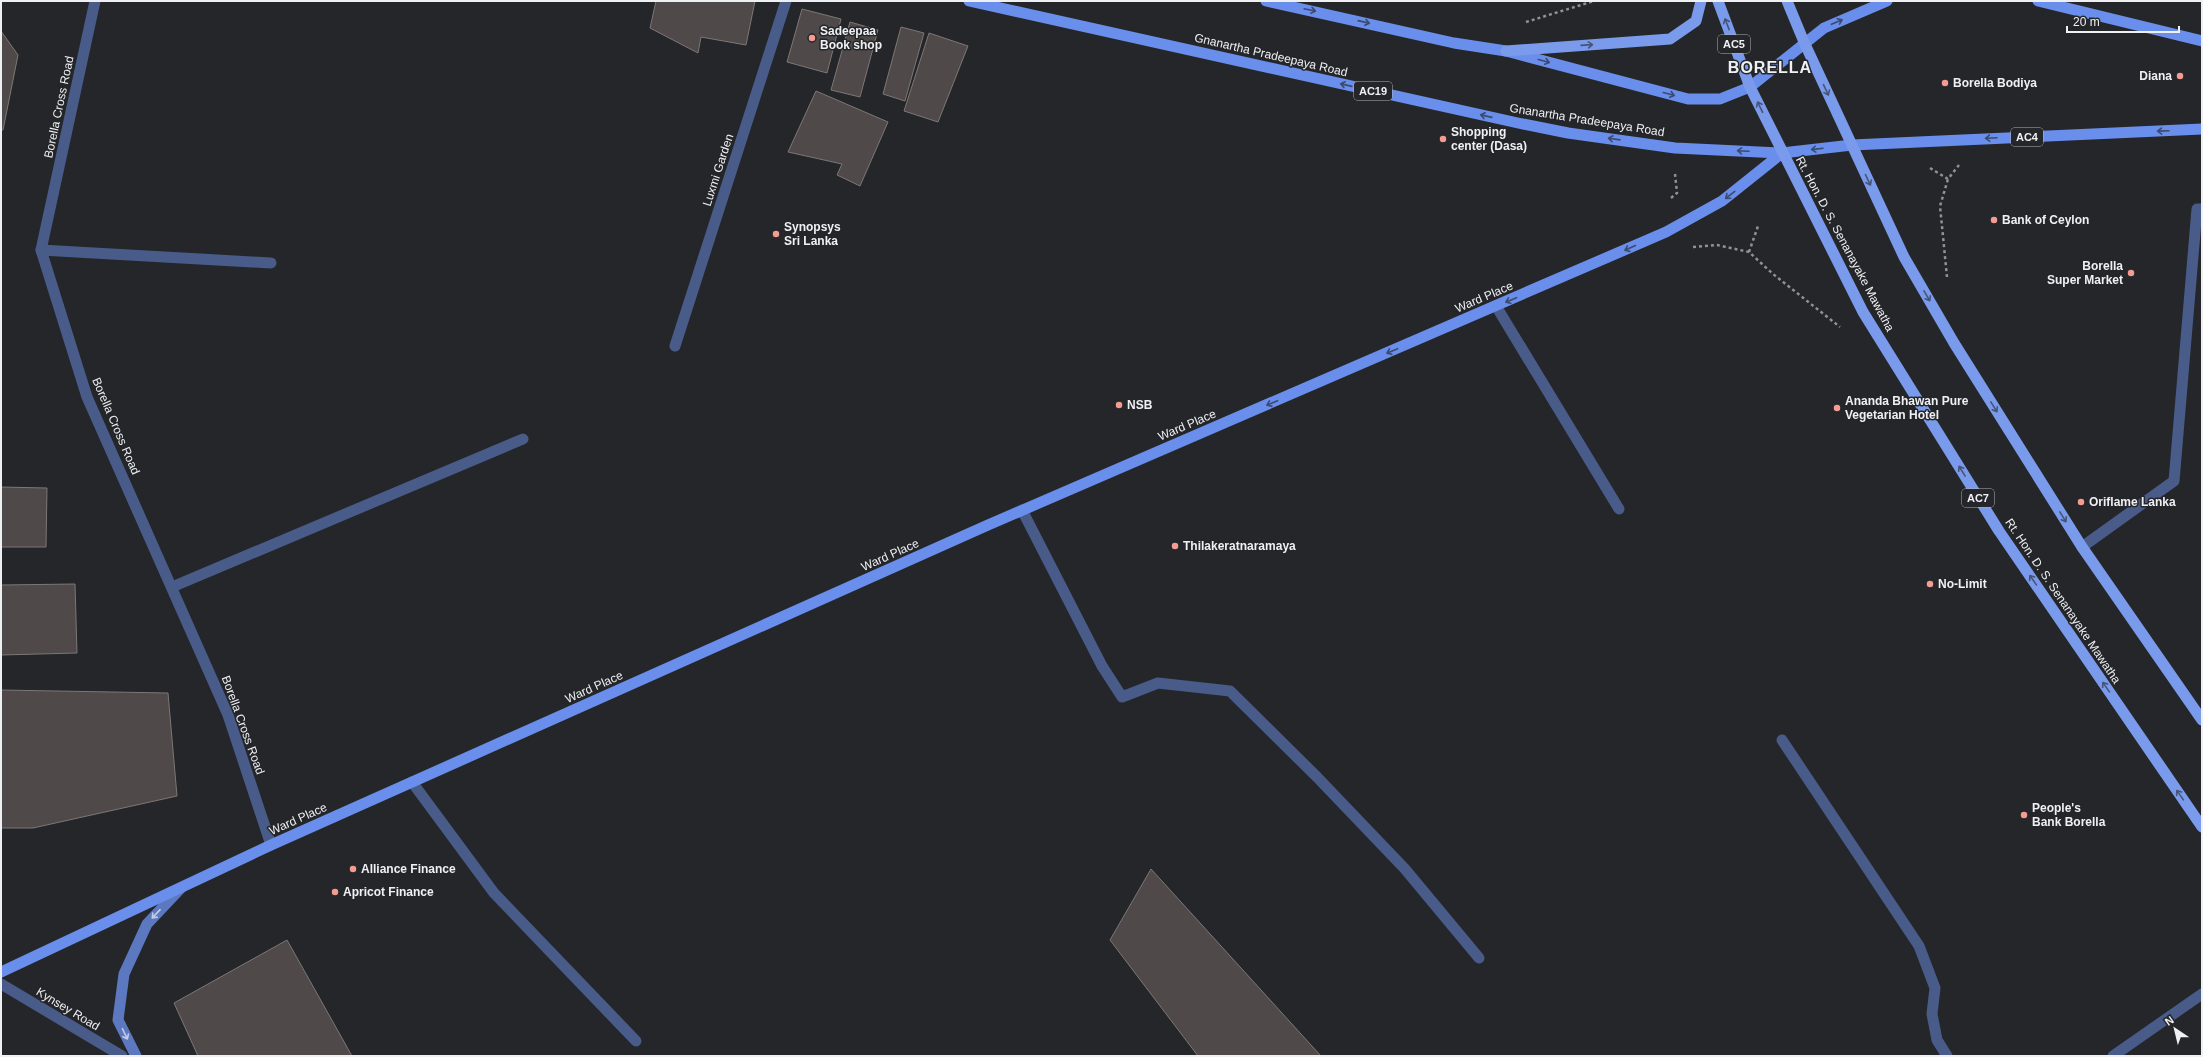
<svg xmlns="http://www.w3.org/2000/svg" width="2203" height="1057" viewBox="0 0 2203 1057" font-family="Arial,sans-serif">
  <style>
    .building { fill: #4f4a49; stroke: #7d7776 }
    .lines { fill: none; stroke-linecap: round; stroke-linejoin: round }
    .path { stroke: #8f9194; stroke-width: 2.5; stroke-dasharray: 3 3; stroke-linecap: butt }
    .service { stroke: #485b89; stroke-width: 11 }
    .minor { stroke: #485b89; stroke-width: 11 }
    .tertiary { stroke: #485b89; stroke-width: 11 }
    .secondary { stroke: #5b78c1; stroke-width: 11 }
    .primary { stroke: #6a8eec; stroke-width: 11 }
    .trunk { stroke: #7a9aeb; stroke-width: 11 }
    .oneway { stroke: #3c4a6d }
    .oneway2 { stroke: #465477 }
    .oneway3 { stroke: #c3cce4 }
    .poi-dot { fill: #f59c92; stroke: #242629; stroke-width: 1.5 }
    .labels { text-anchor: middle; stroke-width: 3; stroke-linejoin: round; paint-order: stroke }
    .shield { fill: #242629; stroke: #b2b3b6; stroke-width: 1 }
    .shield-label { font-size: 11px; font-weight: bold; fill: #eff0f3 }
    .poi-label { font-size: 12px; font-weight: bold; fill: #eff0f3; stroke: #242629; text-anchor: start }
    .street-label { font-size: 12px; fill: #eff0f3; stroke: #242629 }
    .district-label { font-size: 16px; font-weight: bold; letter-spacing: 1px; fill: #eff0f3; stroke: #242629 }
  </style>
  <rect width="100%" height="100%" fill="#242629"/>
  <path class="building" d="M656 1H755L746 45 701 37 698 53 650 28Z
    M802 9 841 19 827 73 787 62Z
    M850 22 878 30 860 97 831 90Z
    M901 27 924 33 905 101 883 94Z
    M1 31 18 55 3 130H1Z
    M929 33 968 46 938 122 904 111Z
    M816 91 888 122 860 186 837 175 842 164 788 152Z
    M1 487 47 488 46 547H1Z
    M75 584 77 653 1 655V585Z
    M1 690 168 693 177 796 33 828H1Z
    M1151 869 1321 1056H1198L1110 940Z
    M287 940 352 1056H198L174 1003Z"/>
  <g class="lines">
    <path class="path" d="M1526 22 1594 1
      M1930 168 1948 179 1959 165
      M1671 198 1677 193 1675 174
      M1693 247 1717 245 1749 252 1773 274 1840 327
      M1749 252 1758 226
      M1947 277 1940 206 1948 179"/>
    <path class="service" d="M1022 510 1102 666 1122 697 1158 683 1230 691 1317 777 1405 869 1479 958
      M2082 547 2174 481 2197 209H2202
      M172 587 523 439
      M1782 740 1919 946 1935 988 1932 1014 1937 1040 1947 1056"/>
    <path class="minor" d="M41 250 271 263
      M1496 306 1619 509
      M675 346 786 1
      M412 782 494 893 636 1041
      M2113 1056 2202 994"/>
    <path class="tertiary" d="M95 1 41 250 87 397 228 715 271 845
      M1 984 122 1056"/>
    <path class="secondary" d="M136 1056 118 1020 124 974 147 924 181 888"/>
    <path class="primary" d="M969 1 1518 123 1568 133 1675 148 1782 153 1852 145 2202 129
      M1266 1 1454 43 1506 51 1688 99H1720L1750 87 1824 28 1887 1
      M2038 1 2202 41
      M1 972 271 845 988 525 1666 232 1722 201 1782 153"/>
    <path class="trunk" d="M1718 1 1750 87 1863 312 1999 531 2202 827
      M1787 1 1804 42 1904 257 1954 343 2082 547 2202 720
      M1506 51 1670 39 1696 21 1701 1"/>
  </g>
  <defs><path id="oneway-shaft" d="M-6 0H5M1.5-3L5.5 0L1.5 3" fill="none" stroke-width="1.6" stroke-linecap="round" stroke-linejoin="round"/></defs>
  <g class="oneway">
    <use href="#oneway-shaft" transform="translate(1310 10) rotate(12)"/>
    <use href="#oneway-shaft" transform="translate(1364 22) rotate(13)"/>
    <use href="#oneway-shaft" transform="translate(1837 22) rotate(-23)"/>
    <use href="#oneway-shaft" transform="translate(1544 61) rotate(15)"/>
    <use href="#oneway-shaft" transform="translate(1346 85) rotate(-167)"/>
    <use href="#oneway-shaft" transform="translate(1669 94) rotate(15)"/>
    <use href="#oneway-shaft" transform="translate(1486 116) rotate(-167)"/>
    <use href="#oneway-shaft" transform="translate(2163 131) rotate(178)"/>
    <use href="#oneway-shaft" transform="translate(1991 138) rotate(177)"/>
    <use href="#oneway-shaft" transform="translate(1614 139) rotate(-172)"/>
    <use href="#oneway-shaft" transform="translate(1817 149) rotate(173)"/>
    <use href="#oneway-shaft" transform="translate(1743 151) rotate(-177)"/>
    <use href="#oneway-shaft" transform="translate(1730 195) rotate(142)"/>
    <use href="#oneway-shaft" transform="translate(1630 248) rotate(156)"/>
    <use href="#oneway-shaft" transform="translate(1511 300) rotate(157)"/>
    <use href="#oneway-shaft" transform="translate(1392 351) rotate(157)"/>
    <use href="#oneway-shaft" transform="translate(1272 403) rotate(157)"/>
  </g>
  <g class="oneway2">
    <use href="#oneway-shaft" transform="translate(1727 24) rotate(-111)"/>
    <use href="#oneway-shaft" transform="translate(1587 45) rotate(-4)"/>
    <use href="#oneway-shaft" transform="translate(1826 90) rotate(65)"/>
    <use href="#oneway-shaft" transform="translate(1760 107) rotate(-116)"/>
    <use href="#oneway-shaft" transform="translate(1868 180) rotate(65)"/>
    <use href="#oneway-shaft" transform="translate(1927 296) rotate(60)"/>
    <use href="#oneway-shaft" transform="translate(1994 407) rotate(58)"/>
    <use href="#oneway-shaft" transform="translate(1962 471) rotate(-122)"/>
    <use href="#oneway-shaft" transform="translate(2063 517) rotate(58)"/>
    <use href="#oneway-shaft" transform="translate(2033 580) rotate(-125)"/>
    <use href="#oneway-shaft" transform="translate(2106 687) rotate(-125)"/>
    <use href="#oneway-shaft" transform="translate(2180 795) rotate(-125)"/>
  </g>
  <g class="oneway3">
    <use href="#oneway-shaft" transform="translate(156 914) rotate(133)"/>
    <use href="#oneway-shaft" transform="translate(125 1034) rotate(64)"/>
  </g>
  <g class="poi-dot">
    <circle cx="812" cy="38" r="4"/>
    <circle cx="2180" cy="76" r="4"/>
    <circle cx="1945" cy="83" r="4"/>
    <circle cx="1443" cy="139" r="4"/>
    <circle cx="1994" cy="220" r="4"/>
    <circle cx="776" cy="234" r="4"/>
    <circle cx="2131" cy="273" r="4"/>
    <circle cx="1119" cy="405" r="4"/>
    <circle cx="1837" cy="408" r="4"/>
    <circle cx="2081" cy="502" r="4"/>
    <circle cx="1175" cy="546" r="4"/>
    <circle cx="1930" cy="584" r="4"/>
    <circle cx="2024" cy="815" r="4"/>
    <circle cx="353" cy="869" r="4"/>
    <circle cx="335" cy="892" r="4"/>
  </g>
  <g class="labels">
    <g class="shield">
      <rect x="1718" y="35" width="32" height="18" rx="3"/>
      <rect x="1354" y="82" width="38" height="18" rx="3"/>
      <rect x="2011" y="128" width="32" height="18" rx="3"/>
      <rect x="1962" y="489" width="32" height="18" rx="3"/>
    </g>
    <g class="shield-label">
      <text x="1734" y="48">AC5</text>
      <text x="1373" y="95">AC19</text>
      <text x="2027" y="141">AC4</text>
      <text x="1978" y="502">AC7</text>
    </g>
    <g class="poi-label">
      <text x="820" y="35">Sadeepaa<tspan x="820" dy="14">Book shop</tspan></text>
      <text x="2172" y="80" text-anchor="end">Diana</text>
      <text x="1953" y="87">Borella Bodiya</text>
      <text x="1451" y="136">Shopping<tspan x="1451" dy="14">center (Dasa)</tspan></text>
      <text x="2002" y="224">Bank of Ceylon</text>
      <text x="784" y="231">Synopsys<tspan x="784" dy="14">Sri Lanka</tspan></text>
      <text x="2123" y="270" text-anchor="end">Borella<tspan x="2123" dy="14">Super Market</tspan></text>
      <text x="1845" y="405">Ananda Bhawan Pure<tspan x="1845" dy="14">Vegetarian Hotel</tspan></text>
      <text x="1127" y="409">NSB</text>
      <text x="2089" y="506">Oriflame Lanka</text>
      <text x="1183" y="550">Thilakeratnaramaya</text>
      <text x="1938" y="588">No-Limit</text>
      <text x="2032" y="812">People's<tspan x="2032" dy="14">Bank Borella</tspan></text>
      <text x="361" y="873">Alliance Finance</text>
      <text x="343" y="896">Apricot Finance</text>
    </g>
    <g class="street-label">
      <text transform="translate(1271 55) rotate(13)" y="4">Gnanartha Pradeepaya Road</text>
      <text transform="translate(59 107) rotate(-78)" y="4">Borella Cross Road</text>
      <text transform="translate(1587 120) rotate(9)" y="4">Gnanartha Pradeepaya Road</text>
      <text transform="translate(718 170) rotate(-72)" y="4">Luxmi Garden</text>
      <text transform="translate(1845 244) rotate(62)" y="4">Rt. Hon. D. S. Senanayake Mawatha</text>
      <text transform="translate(1484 297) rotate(-23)" y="4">Ward Place</text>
      <text transform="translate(1187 425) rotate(-23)" y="4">Ward Place</text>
      <text transform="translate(116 426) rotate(67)" y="4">Borella Cross Road</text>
      <text transform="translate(890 555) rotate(-24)" y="4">Ward Place</text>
      <text transform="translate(2063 601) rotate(56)" y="4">Rt. Hon. D. S. Senanayake Mawatha</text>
      <text transform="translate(594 687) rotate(-24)" y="4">Ward Place</text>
      <text transform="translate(243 725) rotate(70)" y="4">Borella Cross Road</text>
      <text transform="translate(298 819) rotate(-24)" y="4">Ward Place</text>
      <text transform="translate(68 1009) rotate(31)" y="4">Kynsey Road</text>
    </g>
    <g class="district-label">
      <text x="1770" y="73">BORELLA</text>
    </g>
  </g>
  <rect width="2203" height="1057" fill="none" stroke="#eff0f3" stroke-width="4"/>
  <g transform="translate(2175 1029) rotate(325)" stroke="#242629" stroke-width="3" paint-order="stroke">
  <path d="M0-3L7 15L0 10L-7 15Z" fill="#eff0f3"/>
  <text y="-6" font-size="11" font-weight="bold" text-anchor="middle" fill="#eff0f3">N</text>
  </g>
  <path d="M2067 26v6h112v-6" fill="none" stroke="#eff0f3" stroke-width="2"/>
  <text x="2073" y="26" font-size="12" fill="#eff0f3" stroke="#242629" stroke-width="3" paint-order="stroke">20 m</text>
</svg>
